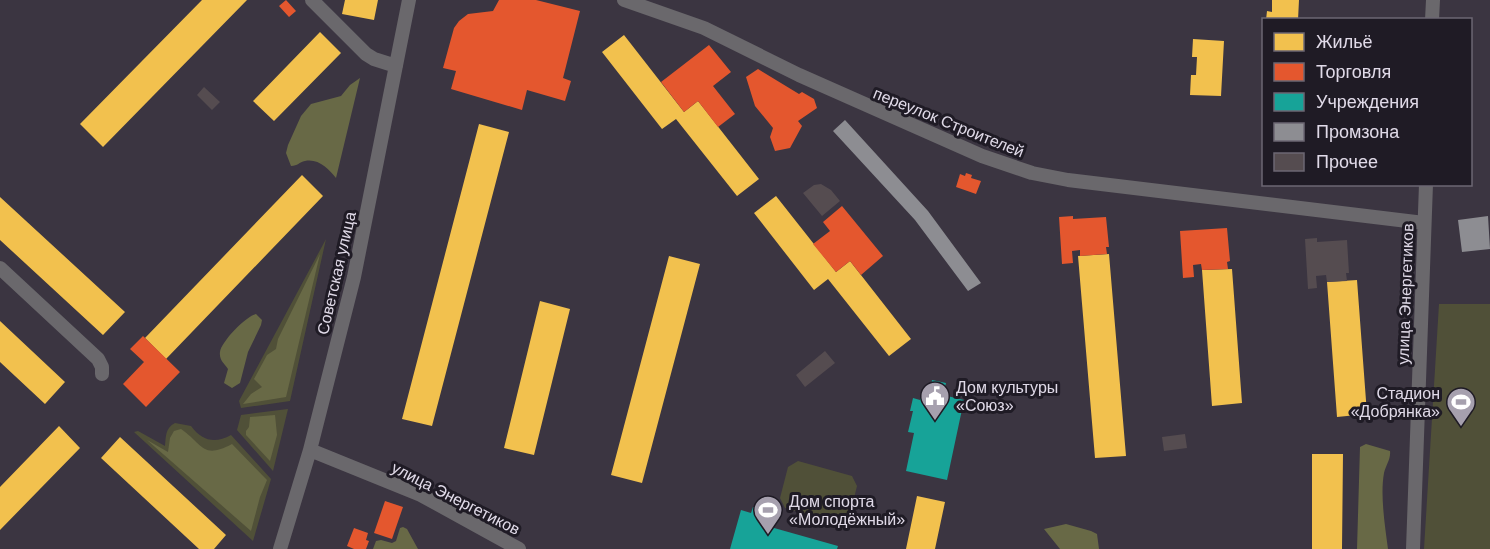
<svg xmlns="http://www.w3.org/2000/svg" width="1490" height="549" viewBox="0 0 1490 549" font-family="Arial,sans-serif">
  <style>
    .green { fill: #505038 }
    .forest { fill: #686946 }
    .homes { fill: #f2c14e }
    .shops { fill: #e4572e }
    .public { fill: #17a398 }
    .industry { fill: #8d8d92 }
    .building { fill: #554c50 }
    .lines { fill: none; stroke-linecap: round; stroke-linejoin: round }
    .street { stroke: #6a686c; stroke-width: 14 }
    .labels { text-anchor: middle; stroke-width: 6; stroke-linejoin: round; paint-order: stroke }
    .street-label { font-size: 16px; fill: #e0dae8; stroke: #1f1b25 }
    .poi-label { font-size: 16px; fill: #e0dae8; stroke: #1f1b25; text-anchor: start }
  </style>
  <rect width="100%" height="100%" fill="#3b3541"/>
  <path class="green" d="M326 239 290 401 241 408 239 401Z
    M1439 304H1490V549H1424Z
    M288 409 273 471 237 430 241 415Z
    M175 423 191 426C202 441 215 444 231 435L271 479 253 541 134 432 138 431 165 446C166 437 165 428 175 423Z
    M798 461 852 476 857 486 849 518 838 523 785 508 780 498 788 467Z"/>
  <path class="forest" d="M360 78 336 178C329 169 318 158 305 161 299 162 298 166 291 166L286 153 288 145 301 116 311 104 341 96 350 85Z
    M320 254 286 397 243 404 251 394 262 387 254 379 267 355 276 349 278 339Z
    M256 314 262 320 261 325 248 352 240 383 232 388 224 383 228 369C224 363 219 360 220 352 221 342 246 316 256 314Z
    M275 415 277 435 270 461 246 435V431L249 427 250 417Z
    M181 429C203 444 202 460 232 444L267 480 260 497 251 531 147 440 168 452 170 438 174 431Z
    M1366 444 1390 451C1391 459 1386 465 1384 473 1380 495 1385 526 1388 549H1357L1360 447Z
    M1066 524 1091 531 1097 534 1099 549H1060L1044 529Z
    M403 527 407 529 418 549H373L376 541 381 540 392 543 396 541 400 528Z"/>
  <path class="homes" d="M202 0H247L103 147 80 124Z
    M345 0H378L374 20 342 14Z
    M1272 0H1299L1298 20H1266L1267 11 1272 12Z
    M320 32 341 53 274 121 253 101Z
    M624 35 684 112 698 101 759 179 737 196 676 119 662 129 602 52Z
    M1193 39 1224 41 1221 96 1190 95 1191 75H1196L1197 57H1192Z
    M479 124 509 132 432 426 402 419Z
    M302 175 323 196 166 359 145 338Z
    M776 196 836 272 850 261 911 339 889 356 828 279 814 290 754 213Z
    M0 197 125 312 103 335 0 240Z
    M1109 254 1126 456 1095 458 1078 256Z
    M669 256 700 264 642 483 611 475Z
    M1232 269 1242 403 1212 406 1202 270Z
    M1357 280 1367 414 1337 417 1327 282Z
    M540 301 570 309 534 455 504 448Z
    M0 321 65 382 45 404 0 362Z
    M59 426 80 448 0 530V487Z
    M120 437 226 535 214 549H199L101 458Z
    M1312 454H1343L1342 549H1312Z
    M917 496 945 502 935 549H906Z"/>
  <path class="shops" d="M286 0 296 11 289 17 279 6Z
    M499 0H536L580 11 563 78 571 81 565 101 527 90 522 110 451 89 456 71 443 68 454 28 459 21 468 14 493 11Z
    M709 45 731 72 713 86 735 114 718 127 698 101 684 112 661 82Z
    M758 69 799 94 802 92 814 99 817 108 798 121 802 126 790 148 775 151 770 137 773 128 755 106 746 77Z
    M966 173 972 175 971 178 981 181 976 194 956 187 960 174 965 176Z
    M842 206 883 256 861 275 850 261 836 272 813 244 830 231 823 222Z
    M1073 216V219L1106 217 1109 247H1106L1107 254 1080 256V250L1072 251 1073 263 1062 264 1059 217Z
    M1227 228 1230 261 1227 262 1228 269 1202 270 1201 264 1193 265 1194 277 1183 278 1180 231Z
    M143 336 180 372 146 407 123 384 144 362 130 349Z
    M385 501 403 507 392 539 374 533Z
    M354 528 368 533 366 540 369 541 366 549H354L347 546Z"/>
  <path class="public" d="M932 380 946 383 943 395 964 400 947 480 906 471 914 433 908 432 913 411H910L913 398 920 400 922 390 930 392Z
    M753 507 766 511 764 517 769 518 767 526 838 546 837 549H730L741 510 751 513Z"/>
  <path class="industry" d="M845 120 928 211 981 283 968 291 915 220 833 131Z
    M1488 216 1490 249 1462 252 1458 220Z"/>
  <path class="building" d="M204 87 220 102 212 110 197 95Z
    M821 184 831 190 840 201 822 216 803 193 814 185Z
    M1317 238V242L1347 240 1349 273H1346L1347 281 1327 282 1326 275 1316 276 1317 288 1308 289 1305 239Z
    M825 351 835 363 805 387 796 375Z
    M1185 434 1187 448 1164 451 1162 437Z"/>
  <g class="lines">
    <path class="street" d="M312 0 366 54 374 59 396 66
      M624 0 704 28 799 75 982 156 1032 173 1068 180 1424 223
      M1432 20 1433 0
      M0 268 98 359 102 367V374
      M310 450 421 495 519 549
      M280 549 310 450 354 277 409 0
      M1413 549 1426 184"/>
  </g>
  <defs>
    <g id="civic-pin" transform="scale(1.5)"><path d="M0 17L-7.5 6A9.5 9.5 0 1 1 7.5 6Z" fill="#a6a0ae" stroke="#1f1b25"/><path d="M-.6-6.5H3V-4.5H.6V-3L4-1V1h2V6H-6V1h2V-1L-.6-3ZM-1.2 2.5V6h2.4V2.5Z" fill="#fff"/></g>
    <g id="stadium-pin" transform="scale(1.5)"><path d="M0 17L-7.5 6A9.5 9.5 0 1 1 7.5 6Z" fill="#a6a0ae" stroke="#1f1b25"/><path d="M0-5a6.5 5 0 1 0 0 10a6.5 5 0 1 0 0-10ZM-3.5-1.8h7v3.6h-7Z" fill="#fff"/></g>
  </defs>
  <g fill-rule="evenodd">
    <use href="#civic-pin" x="935" y="396"/>
    <use href="#stadium-pin" x="1461" y="402"/>
    <use href="#stadium-pin" x="768" y="510"/>
  </g>
  <g class="labels">
    <g class="street-label">
      <text transform="translate(949 122) rotate(22)" y="6">переулок Строителей</text>
      <text transform="translate(336 273) rotate(-77)" y="6">Советская улица</text>
      <text transform="translate(1405 294) rotate(-88)" y="6">улица Энергетиков</text>
      <text transform="translate(456 498) rotate(27)" y="6">улица Энергетиков</text>
    </g>
    <g class="poi-label">
      <text x="956" y="393">Дом культуры<tspan x="956" dy="18">«Союз»</tspan></text>
      <text x="1440" y="399" text-anchor="end">Стадион<tspan x="1440" dy="18">«Добрянка»</tspan></text>
      <text x="789" y="507">Дом спорта<tspan x="789" dy="18">«Молодёжный»</tspan></text>
    </g>
  </g>
  <rect x="1262" y="18" width="210" height="168" fill="#1f1b25" stroke="#6c6773" stroke-width="1.5"/>
  <rect x="1274" y="33" width="30" height="18" fill="#f2c14e" stroke="#6c6773" stroke-width="1.5"/>
  <text x="1316" y="48" font-size="18" fill="#e0dae8">Жильё</text>
  <rect x="1274" y="63" width="30" height="18" fill="#e4572e" stroke="#6c6773" stroke-width="1.5"/>
  <text x="1316" y="78" font-size="18" fill="#e0dae8">Торговля</text>
  <rect x="1274" y="93" width="30" height="18" fill="#17a398" stroke="#6c6773" stroke-width="1.5"/>
  <text x="1316" y="108" font-size="18" fill="#e0dae8">Учреждения</text>
  <rect x="1274" y="123" width="30" height="18" fill="#8d8d92" stroke="#6c6773" stroke-width="1.5"/>
  <text x="1316" y="138" font-size="18" fill="#e0dae8">Промзона</text>
  <rect x="1274" y="153" width="30" height="18" fill="#554c50" stroke="#6c6773" stroke-width="1.5"/>
  <text x="1316" y="168" font-size="18" fill="#e0dae8">Прочее</text>
</svg>
